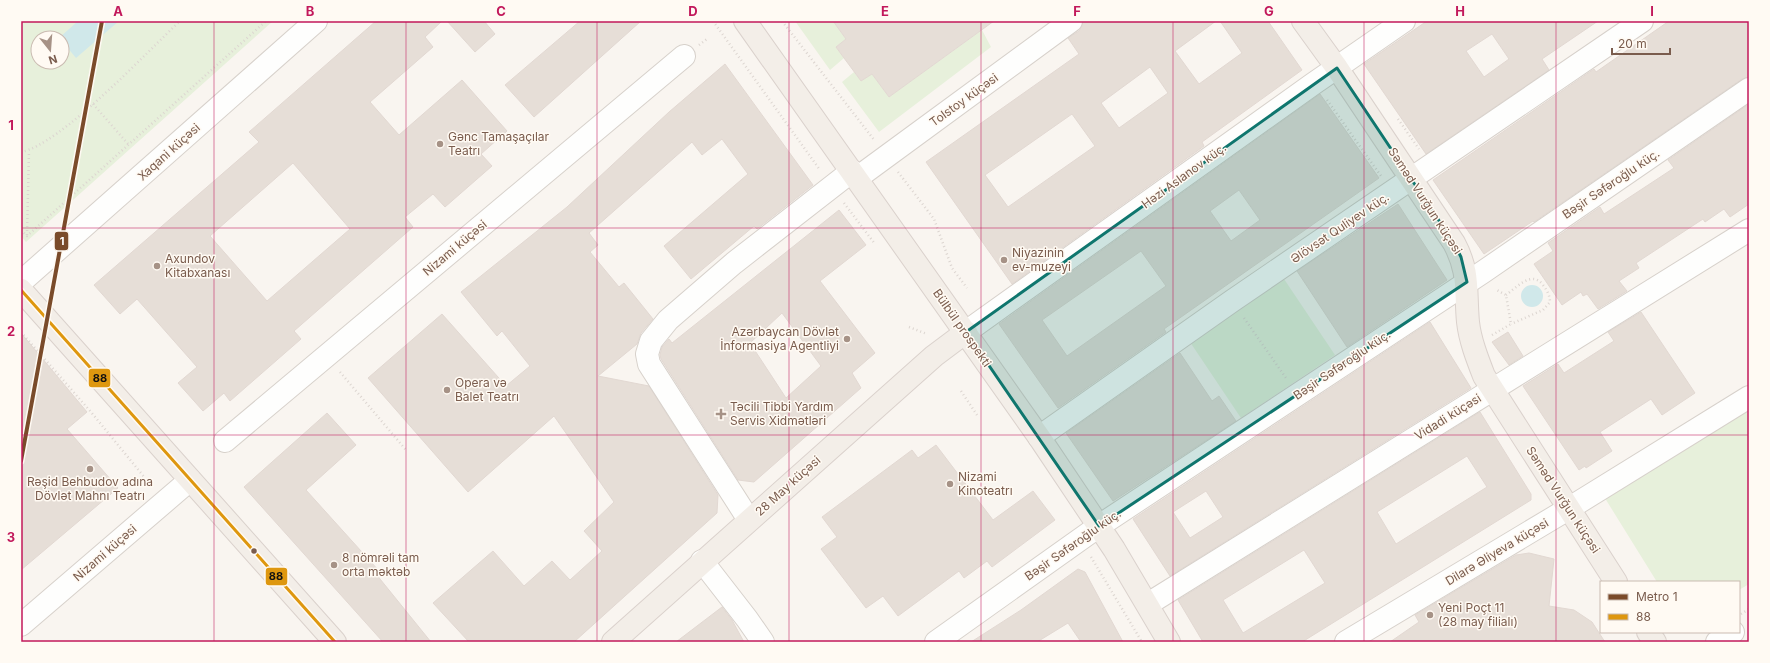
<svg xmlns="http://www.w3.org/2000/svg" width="1770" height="663" viewBox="0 0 1770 663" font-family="Inter,sans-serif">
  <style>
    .green { fill: #e7f0db; fill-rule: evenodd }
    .water { fill: #d0e8ea }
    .building { fill: #e6ded7; stroke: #e2d8d2; fill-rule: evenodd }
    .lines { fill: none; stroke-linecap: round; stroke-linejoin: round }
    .minor-casing { stroke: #d7d1cb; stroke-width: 24 }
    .major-casing { stroke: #dad1cc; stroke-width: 24 }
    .path { stroke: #dcd5d0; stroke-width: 2.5; stroke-dasharray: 1 3; stroke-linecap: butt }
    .minor { stroke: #fefefd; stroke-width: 22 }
    .major { stroke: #f3eee8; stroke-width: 22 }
    .bus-1-casing { stroke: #fffaf3; stroke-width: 6 }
    .bus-1 { stroke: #de970f; stroke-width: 3 }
    .metro-1-casing { stroke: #fffaf3; stroke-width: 7 }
    .metro-1 { stroke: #7a4b2a; stroke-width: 4 }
    .marked { fill: #0f766e; fill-opacity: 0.2; stroke: #0f766e; stroke-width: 3; stroke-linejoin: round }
    .grid { fill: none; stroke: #c2185b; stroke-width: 1; stroke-opacity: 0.55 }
    .poi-dot { fill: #a69286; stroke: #fffaf3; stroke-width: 1.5 }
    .bus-dot { fill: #7a5c4d; stroke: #fffaf3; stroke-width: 1.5 }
    .labels { text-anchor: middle; stroke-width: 3; stroke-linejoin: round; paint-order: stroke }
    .street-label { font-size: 12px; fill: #7a5c4d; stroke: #fffaf3 }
    .poi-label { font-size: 12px; fill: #7a5c4d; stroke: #fffaf3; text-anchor: start }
    .line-badge { stroke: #fffaf3; stroke-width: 1.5 }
    .badge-label { font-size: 11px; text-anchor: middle; font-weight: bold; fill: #fff }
    .pale-badge-label { font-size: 11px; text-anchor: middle; font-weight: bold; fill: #111 }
    .neatline { fill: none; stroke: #c2185b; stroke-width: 1.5 }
    .grid-label { font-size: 13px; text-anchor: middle; font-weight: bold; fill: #c2185b }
  </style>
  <rect width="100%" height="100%" fill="#f9f5f0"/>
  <path class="green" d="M21 21H273L26 242 21 236ZM38 38H62V62H38Z
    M795 21H833L846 39 836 47 844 58 830 70Z
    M982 30 991 47 879 132 842 82 854 72 861 81 872 74 889 97Z
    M1284 279 1335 355 1241 418 1190 342Z
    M1749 405V584L1739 590V582H1657L1603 495Z"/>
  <path class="water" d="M78 21H119L76 58 62 41V38H59Z
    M1521 296a11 11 0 1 1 22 0a11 11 0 1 1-22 0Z"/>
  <path class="building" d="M376 21H442L425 37 433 47 370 102 399 135 462 80 507 131 481 154 492 166 445 207 433 194 405 217 413 227 294 331 301 339 230 401 224 393 203 411 178 383 197 367 137 299 120 314 94 285 259 142 249 132ZM293 163 350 229 267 301 210 236Z
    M447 21H484L495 34 475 52Z
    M580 21H641L534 117 505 85Z
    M833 21H994L889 97 872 74 861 81 844 58 836 47 846 39Z
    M1083 21H1216L1175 51 1199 84 1242 53 1220 21H1268L1302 70 1202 142 1204 146 1012 284 926 162 1079 54 1068 38 1079 31 1082 26ZM1150 67 1168 93 1119 128 1101 103ZM1072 114 1095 146 1008 207 985 175Z
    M1427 21H1598L1542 59 1549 70 1426 154 1364 64ZM1492 34 1509 59 1484 77 1466 51Z
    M1669 21H1749V77L1742 79 1534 222 1533 221 1484 254 1433 180 1594 69 1596 72Z
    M725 64 813 185 757 229 754 226 691 279 664 246 748 174 722 139 702 155 692 142 589 233 598 245 590 252 619 287 624 283 653 319 641 333 637 344 598 376 649 386 718 495 717 513 574 642H469L433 603 493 551 524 586 552 561 570 580 602 551 584 531 614 502 554 416 468 492 368 378 442 314 506 386 530 366 502 331 497 336 461 292 567 207 669 112Z
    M1320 94 1379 178 1164 329 1166 332 1058 408 999 324ZM1239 190 1260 220 1231 241 1210 211ZM1141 251 1166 286 1067 356 1042 320Z
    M1749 104V204L1730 217 1724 209 1705 222 1703 219 1636 263 1639 268 1619 281 1627 291 1598 309 1587 294 1583 296 1581 292 1562 305 1534 264 1553 251 1548 243 1600 207 1604 214 1674 168 1668 160Z
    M1398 204 1447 280 1347 347 1297 271Z
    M839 210 866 245 820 281 875 353 852 373 861 388 754 482 738 480 661 359 660 355 662 347 669 339 672 343ZM782 313 821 366 786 398 750 343Z
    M1641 312 1695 393 1662 415 1651 399 1600 432 1612 451 1586 468 1585 466 1579 470 1523 386 1558 364 1564 373 1614 341 1608 332Z
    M1430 322 1471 388 1170 576 1133 519ZM1206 491 1223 517 1190 538 1173 512Z
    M1508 332 1523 356 1509 365 1492 342Z
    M21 333 87 412 67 429 118 488 21 570Z
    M1180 353 1212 401 1219 396 1236 421 1113 501 1066 433Z
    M1480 412 1531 494V500L1302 642H1203L1178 600ZM1467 456 1487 487 1396 544 1377 512ZM1304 550 1325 583 1243 633 1223 600Z
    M327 413 356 445 306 490 380 572 376 574 431 642H383L244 487Z
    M936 445 993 520 1033 491 1055 520 992 567 987 561 964 578 959 571 898 616 883 596 866 608 821 549 837 537 822 517 912 450 918 458Z
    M1529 553 1554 559 1549 606 1574 610 1592 622 1605 642H1390L1419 622 1415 615 1516 555Z
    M1078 569 1085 572 1123 642H1081L1068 623 1037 642H971L1021 610Z
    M722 607 732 620 744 642H676Z"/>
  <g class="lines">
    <g class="minor-casing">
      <path id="minor" d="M857 178 1071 21
        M21 282 316 21
        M966 332 1313 84 1404 21
        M1039 437 1232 301 1642 21
        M225 441 684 56
        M749 520 649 364 647 354 651 341 668 320 734 263 852 171
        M702 561 747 619 763 642
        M1148 604 1749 230
        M21 625 190 480
        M936 642 1099 526 1483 272 1749 89
        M1346 642 1568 509 1749 397
        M1717 642 1733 632"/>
    </g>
    <g class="major-casing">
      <path id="major" d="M745 21 1039 437 1114 549 1169 642
        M1303 21 1337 68 1454 243C1470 273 1465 290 1468 322 1470 340 1477 358 1484 376L1616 582
        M21 290 335 642
        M1648 632 1655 642
        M613 642 934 356 966 332"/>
    </g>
    <path class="path" d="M713 21 820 170
      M782 21 875 141
      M21 23 23 21
      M699 45 707 39
      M1327 100 1381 176
      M93 104 129 145
      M1398 119 1419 149
      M21 152C60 145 148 51 180 21
      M898 172 934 219 952 268 967 288
      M844 203 875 244
      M21 230 27 236 266 21
      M27 235 29 151
      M1506 295C1517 287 1532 270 1543 285 1547 290 1550 296 1550 302L1543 310 1511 324
      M1244 318 1286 378
      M909 327 927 334
      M21 332 91 412 145 478
      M1492 335 1511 324 1506 295 1495 289
      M340 372 406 450
      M961 391 977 415
      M1091 557 1142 642
      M1741 614 1749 609"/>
    <use href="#minor" class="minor"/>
    <use href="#major" class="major"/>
    <g class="bus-1-casing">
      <path id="bus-1" d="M21 290 335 642"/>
    </g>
    <use href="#bus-1" class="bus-1"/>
    <g class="metro-1-casing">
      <path id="metro-1" d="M21 461 102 21"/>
    </g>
    <use href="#metro-1" class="metro-1"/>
  </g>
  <path class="marked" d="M1337 68 1454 243 1461 257 1467 282 1099 526 966 332Z"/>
  <path class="grid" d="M214 21V642M406 21V642M597 21V642M789 21V642M981 21V642M1173 21V642M1364 21V642M1556 21V642M21 228H1749M21 435H1749"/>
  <g class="poi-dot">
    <circle cx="440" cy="144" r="4"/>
    <circle cx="1004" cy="260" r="4"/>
    <circle cx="157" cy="266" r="4"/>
    <circle cx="847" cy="339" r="4"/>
    <circle cx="447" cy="390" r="4"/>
    <path d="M719 408h4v4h4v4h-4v4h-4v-4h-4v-4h4z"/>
    <circle cx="90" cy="469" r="4"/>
    <circle cx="950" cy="484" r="4"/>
    <circle cx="334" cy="565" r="4"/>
    <circle cx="1430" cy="615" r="4"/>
  </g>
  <circle class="bus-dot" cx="254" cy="551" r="3.5"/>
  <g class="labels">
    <g class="street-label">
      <text transform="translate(964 100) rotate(-36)" y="4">Tolstoy küçəsi</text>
      <text transform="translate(169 152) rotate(-42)" y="4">Xaqani küçəsi</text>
      <text transform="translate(1184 176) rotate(-36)" y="4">Həzi Aslanov küç.</text>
      <text transform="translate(1611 184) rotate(-34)" y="4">Bəşir Səfəroğlu küç.</text>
      <text transform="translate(1425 201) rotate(57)" y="4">Səməd Vurğun küçəsi</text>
      <text transform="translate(1340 228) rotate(-34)" y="4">Əlövsət Quliyev küç.</text>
      <text transform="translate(455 248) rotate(-40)" y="4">Nizami küçəsi</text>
      <text transform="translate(962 328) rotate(55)" y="4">Bülbül prospekti</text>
      <text transform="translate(1342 365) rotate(-34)" y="4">Bəşir Səfəroğlu küç.</text>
      <text transform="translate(1448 417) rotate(-32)" y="4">Vidadi küçəsi</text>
      <text transform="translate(788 486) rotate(-42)" y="4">28 May küçəsi</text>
      <text transform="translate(1563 500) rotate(57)" y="4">Səməd Vurğun küçəsi</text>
      <text transform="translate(1073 545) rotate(-35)" y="4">Bəşir Səfəroğlu küç.</text>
      <text transform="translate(1497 552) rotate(-31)" y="4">Dilarə Əliyeva küçəsi</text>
      <text transform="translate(105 553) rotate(-41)" y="4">Nizami küçəsi</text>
    </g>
    <g class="poi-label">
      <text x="448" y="141">Gənc Tamaşaçılar<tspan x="448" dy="14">Teatrı</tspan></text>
      <text x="1012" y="257">Niyazinin<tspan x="1012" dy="14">ev-muzeyi</tspan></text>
      <text x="165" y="263">Axundov<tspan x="165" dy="14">Kitabxanası</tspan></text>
      <text x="839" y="336" text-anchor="end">Azərbaycan Dövlət<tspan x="839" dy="14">İnformasiya Agentliyi</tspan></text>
      <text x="455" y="387">Opera və<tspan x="455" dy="14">Balet Teatrı</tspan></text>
      <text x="730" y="411">Təcili Tibbi Yardım<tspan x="730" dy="14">Servis Xidmətləri</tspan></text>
      <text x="958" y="481">Nizami<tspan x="958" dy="14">Kinoteatrı</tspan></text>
      <text x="90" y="486" text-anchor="middle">Rəşid Behbudov adına<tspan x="90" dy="14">Dövlət Mahnı Teatrı</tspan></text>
      <text x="342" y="562">8 nömrəli tam<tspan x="342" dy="14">orta məktəb</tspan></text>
      <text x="1438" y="612">Yeni Poçt 11<tspan x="1438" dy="14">(28 may filialı)</tspan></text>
    </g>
  </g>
  <g class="line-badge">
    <rect x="54" y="231" width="15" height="20" rx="4" fill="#7a4b2a"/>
    <rect x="88" y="368" width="23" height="20" rx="4" fill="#de970f"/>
    <rect x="265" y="567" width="23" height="19" rx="4" fill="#de970f"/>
  </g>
  <g class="badge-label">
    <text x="62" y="245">1</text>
  </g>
  <g class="pale-badge-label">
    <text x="100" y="382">88</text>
    <text x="276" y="580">88</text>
  </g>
  <rect width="1770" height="663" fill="none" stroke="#fffaf3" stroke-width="44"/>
  <rect x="1600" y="581" width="140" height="52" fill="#fffaf3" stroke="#cabbb1"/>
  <rect x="1608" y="594" width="20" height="6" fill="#7a4b2a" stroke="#cabbb1"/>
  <text x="1636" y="601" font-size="12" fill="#7a5c4d">Metro 1</text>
  <rect x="1608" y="614" width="20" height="6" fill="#de970f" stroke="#cabbb1"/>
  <text x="1636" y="621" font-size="12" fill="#7a5c4d">88</text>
  <g transform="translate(50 50) rotate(163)"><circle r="19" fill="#fffaf3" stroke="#cabbb1"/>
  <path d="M0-3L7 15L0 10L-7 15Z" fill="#a69286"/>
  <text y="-6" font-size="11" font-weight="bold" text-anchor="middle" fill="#7a5c4d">N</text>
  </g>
  <path d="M1612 48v6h58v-6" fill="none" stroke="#7a5c4d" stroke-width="2"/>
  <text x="1618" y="48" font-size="12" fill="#7a5c4d" stroke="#fffaf3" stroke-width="3" paint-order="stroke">20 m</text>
  <rect x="22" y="22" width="1726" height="619" class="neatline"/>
  <g class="grid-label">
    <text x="118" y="16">A</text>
    <text x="310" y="16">B</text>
    <text x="501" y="16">C</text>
    <text x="693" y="16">D</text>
    <text x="885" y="16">E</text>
    <text x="1077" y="16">F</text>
    <text x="1269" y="16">G</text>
    <text x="1460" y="16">H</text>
    <text x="1652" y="16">I</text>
    <text x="11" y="130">1</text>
    <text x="11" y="336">2</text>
    <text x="11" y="542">3</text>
  </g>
</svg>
